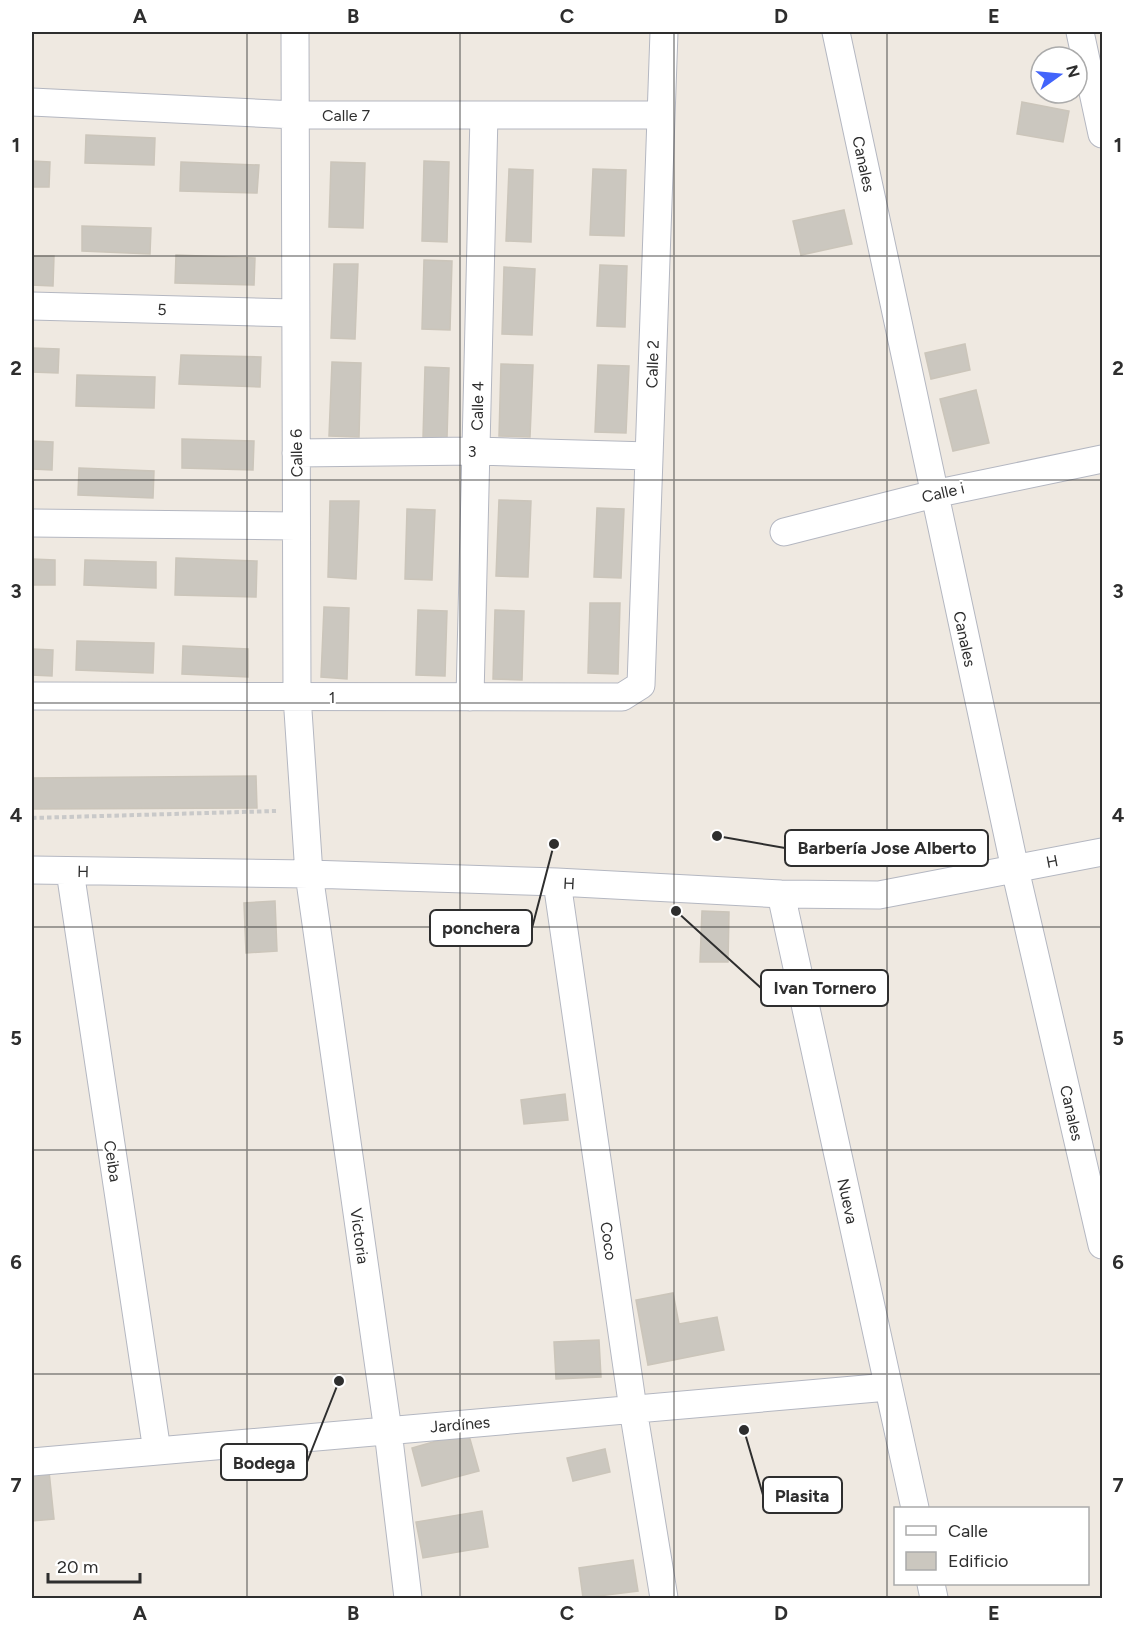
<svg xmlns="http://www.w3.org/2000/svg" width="1134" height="1630" viewBox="0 0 1134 1630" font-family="Figtree,sans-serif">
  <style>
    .building { fill: #cbc7bf; stroke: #cbc5ba; stroke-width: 1.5 }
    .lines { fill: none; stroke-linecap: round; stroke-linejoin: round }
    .street-casing { stroke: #b4b7c1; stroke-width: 29 }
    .path { stroke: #c9c9c9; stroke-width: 4; stroke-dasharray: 4.5 3; stroke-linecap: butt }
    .street { stroke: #fff; stroke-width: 27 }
    .grid { fill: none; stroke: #2e2e2e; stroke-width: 1.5; stroke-opacity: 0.55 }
    .labels { text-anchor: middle; stroke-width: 4.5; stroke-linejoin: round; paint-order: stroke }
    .street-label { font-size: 16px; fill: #2e2e2e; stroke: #fff }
    .leader { fill: none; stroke: #2e2e2e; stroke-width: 2 }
    .callout-dot { fill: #2e2e2e; stroke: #fff; stroke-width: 2 }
    .callout { fill: #fff; stroke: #2e2e2e; stroke-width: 2 }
    .callout-label { font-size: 18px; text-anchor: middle; font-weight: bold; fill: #2e2e2e }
    .neatline { fill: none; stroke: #2e2e2e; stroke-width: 2 }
    .grid-label { font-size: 20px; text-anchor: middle; font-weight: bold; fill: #2e2e2e }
  </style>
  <rect width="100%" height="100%" fill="#efe9e1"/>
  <path class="building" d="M1022 102 1069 111 1063 142 1017 134Z
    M86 135 155 138 154 165 85 163Z
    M32 161 50 162 49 187H32Z
    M424 161 449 162 447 242 422 241Z
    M181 162 259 165 257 193 180 191Z
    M331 162 365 163 363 228 329 227Z
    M509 169 533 170 531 242 506 241Z
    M593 169 626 170 624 236 590 235Z
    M844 210 852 244 801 255 793 221Z
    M82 226 151 228 150 254 82 251Z
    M176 255 255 258 254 285 175 283Z
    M32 256H54L53 286 32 285Z
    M424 260 452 261 450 330 422 329Z
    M334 264H358L355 339 331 338Z
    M600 265 627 266 625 327 597 326Z
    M504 267 535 269 532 335 502 334Z
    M965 344 970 370 931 379 925 353Z
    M32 348 59 349 58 373 32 372Z
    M181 355 261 357 260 387 179 384Z
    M332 362 361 363 359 437 329 436Z
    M501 364 533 365 530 437 499 436Z
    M598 365 629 366 626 433 595 432Z
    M425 367 449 368 447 438H423Z
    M77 375 155 377 154 408 76 406Z
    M976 390 989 443 953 451 940 399Z
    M182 439 254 441 253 470 182 468Z
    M32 441 53 442 52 470 32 469Z
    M79 468 154 471 153 498 78 495Z
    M499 500 531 501 528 577 496 576Z
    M330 501H359L356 579 328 577Z
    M597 508 624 509 621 578 594 577Z
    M407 509 435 510 432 580 405 579Z
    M176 558 257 561 256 597 175 595Z
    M32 559 55 560V585H32Z
    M85 560 156 562V588L84 585Z
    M590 603H620L618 674 588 673Z
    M324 607 349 608 347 679 321 677Z
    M418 610 447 611 445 676 416 675Z
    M495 610 524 611 522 680 493 679Z
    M77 641 154 643 153 673 76 670Z
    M183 646 248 649V677L182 674Z
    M32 649 53 650 52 676 32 675Z
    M256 776 257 808 32 809V778Z
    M275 901 277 951 246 953 244 903Z
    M702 911 729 912 728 962H700Z
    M565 1094 568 1120 524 1124 521 1100Z
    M673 1293 679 1324 717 1317 724 1350 648 1365 636 1300Z
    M599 1340 601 1377 556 1379 554 1342Z
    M468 1432 479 1471 422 1486 412 1448Z
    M605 1449 610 1472 573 1481 567 1458Z
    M49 1471 54 1519 32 1521V1473Z
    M482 1511 488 1547 423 1558 416 1522Z
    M633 1560 638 1591 583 1598 579 1568Z"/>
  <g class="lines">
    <g class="street-casing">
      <path id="street" d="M295 32 297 696 309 874 388 1431 408 1598
        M836 32 1015 869 1102 1245
        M1080 32 1102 134
        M32 102 295 115H660
        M32 306 293 313
        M296 453 476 451 649 456
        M32 523 296 526
        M784 532 934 494 1102 459
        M32 696 622 697 641 685 664 32
        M470 697 484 115
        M32 870 309 874 557 882 781 894 879 895 1102 852
        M70 871 157 1451
        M557 882 633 1409 664 1598
        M781 894 915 1508
        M32 1462 888 1387
        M931 1584 934 1598"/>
    </g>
    <path class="path" d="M32 818 276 811"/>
    <use href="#street" class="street"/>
  </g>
  <path class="grid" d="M247 32V1598M460 32V1598M674 32V1598M887 32V1598M32 256H1102M32 480H1102M32 703H1102M32 927H1102M32 1150H1102M32 1374H1102"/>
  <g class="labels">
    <g class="street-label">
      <text x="346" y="121">Calle 7</text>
      <text transform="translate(864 164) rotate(78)" y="6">Canales</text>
      <text transform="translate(162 309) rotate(1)" y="6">5</text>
      <text transform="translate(652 364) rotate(-88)" y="6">Calle 2</text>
      <text transform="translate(477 406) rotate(-89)" y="6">Calle 4</text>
      <text x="472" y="457">3</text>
      <text transform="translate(296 453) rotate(-91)" y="6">Calle 6</text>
      <text transform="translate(943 492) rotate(-13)" y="6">Calle i</text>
      <text transform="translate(965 639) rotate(78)" y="6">Canales</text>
      <text x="332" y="703">1</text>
      <text transform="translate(1052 861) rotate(-11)" y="6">H</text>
      <text transform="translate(83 871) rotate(1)" y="6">H</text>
      <text transform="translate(569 883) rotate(3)" y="6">H</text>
      <text transform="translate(1072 1113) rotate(77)" y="6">Canales</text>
      <text transform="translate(113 1161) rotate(81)" y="6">Ceiba</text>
      <text transform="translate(848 1201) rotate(78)" y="6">Nueva</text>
      <text transform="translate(360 1236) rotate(82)" y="6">Victoria</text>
      <text transform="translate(609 1241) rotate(82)" y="6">Coco</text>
      <text transform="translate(460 1424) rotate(-5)" y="6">Jardínes</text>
    </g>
  </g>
  <path class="leader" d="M717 836L785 848M554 844L532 928M676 911L761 988M339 1381L307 1462M744 1430L763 1495"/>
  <g class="callout-dot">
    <circle cx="717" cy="836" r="6"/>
    <circle cx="554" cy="844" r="6"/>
    <circle cx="676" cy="911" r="6"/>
    <circle cx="339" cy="1381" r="6"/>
    <circle cx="744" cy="1430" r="6"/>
  </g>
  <g class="callout">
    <rect x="785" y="830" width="203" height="36" rx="6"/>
    <rect x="430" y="910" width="102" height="36" rx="6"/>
    <rect x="761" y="970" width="127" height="36" rx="6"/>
    <rect x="221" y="1444" width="86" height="36" rx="6"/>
    <rect x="763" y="1477" width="79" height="36" rx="6"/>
  </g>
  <g class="callout-label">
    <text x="887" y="854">Barbería Jose Alberto</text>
    <text x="481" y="934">ponchera</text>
    <text x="825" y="994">Ivan Tornero</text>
    <text x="264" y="1469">Bodega</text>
    <text x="802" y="1502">Plasita</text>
  </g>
  <rect width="1134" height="1630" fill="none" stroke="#ffffff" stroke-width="66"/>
  <rect x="894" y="1507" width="195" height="78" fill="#ffffff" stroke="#ababab" stroke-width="1.5"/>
  <rect x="906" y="1526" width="30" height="9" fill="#ffffff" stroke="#ababab" stroke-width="1.5"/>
  <text x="948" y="1537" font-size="18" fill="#2e2e2e">Calle</text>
  <rect x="906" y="1552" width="30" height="18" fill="#cbc7bf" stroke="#ababab" stroke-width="1.5"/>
  <text x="948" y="1567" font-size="18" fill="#2e2e2e">Edificio</text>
  <g transform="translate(1059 75) rotate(75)"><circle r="28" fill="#ffffff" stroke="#ababab" stroke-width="1.5"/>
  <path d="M0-4.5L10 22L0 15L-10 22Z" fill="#4264fb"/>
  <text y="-9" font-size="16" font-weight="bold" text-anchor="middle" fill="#2e2e2e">N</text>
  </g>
  <path d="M48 1573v9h92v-9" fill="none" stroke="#2e2e2e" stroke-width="3"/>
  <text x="57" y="1573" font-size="18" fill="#2e2e2e" stroke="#ffffff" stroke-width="4.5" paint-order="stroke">20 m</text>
  <rect x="33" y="33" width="1068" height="1564" class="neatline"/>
  <g class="grid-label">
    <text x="140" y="23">A</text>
    <text x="353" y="23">B</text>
    <text x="567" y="23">C</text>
    <text x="781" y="23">D</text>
    <text x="994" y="23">E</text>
    <text x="16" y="152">1</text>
    <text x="1118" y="152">1</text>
    <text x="16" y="375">2</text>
    <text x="1118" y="375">2</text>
    <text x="16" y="598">3</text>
    <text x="1118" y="598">3</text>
    <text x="16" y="822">4</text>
    <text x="1118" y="822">4</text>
    <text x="16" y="1045">5</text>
    <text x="1118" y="1045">5</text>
    <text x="16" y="1269">6</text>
    <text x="1118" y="1269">6</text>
    <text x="16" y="1492">7</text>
    <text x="1118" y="1492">7</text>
    <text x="140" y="1620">A</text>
    <text x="353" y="1620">B</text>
    <text x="567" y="1620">C</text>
    <text x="781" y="1620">D</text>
    <text x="994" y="1620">E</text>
  </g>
</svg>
